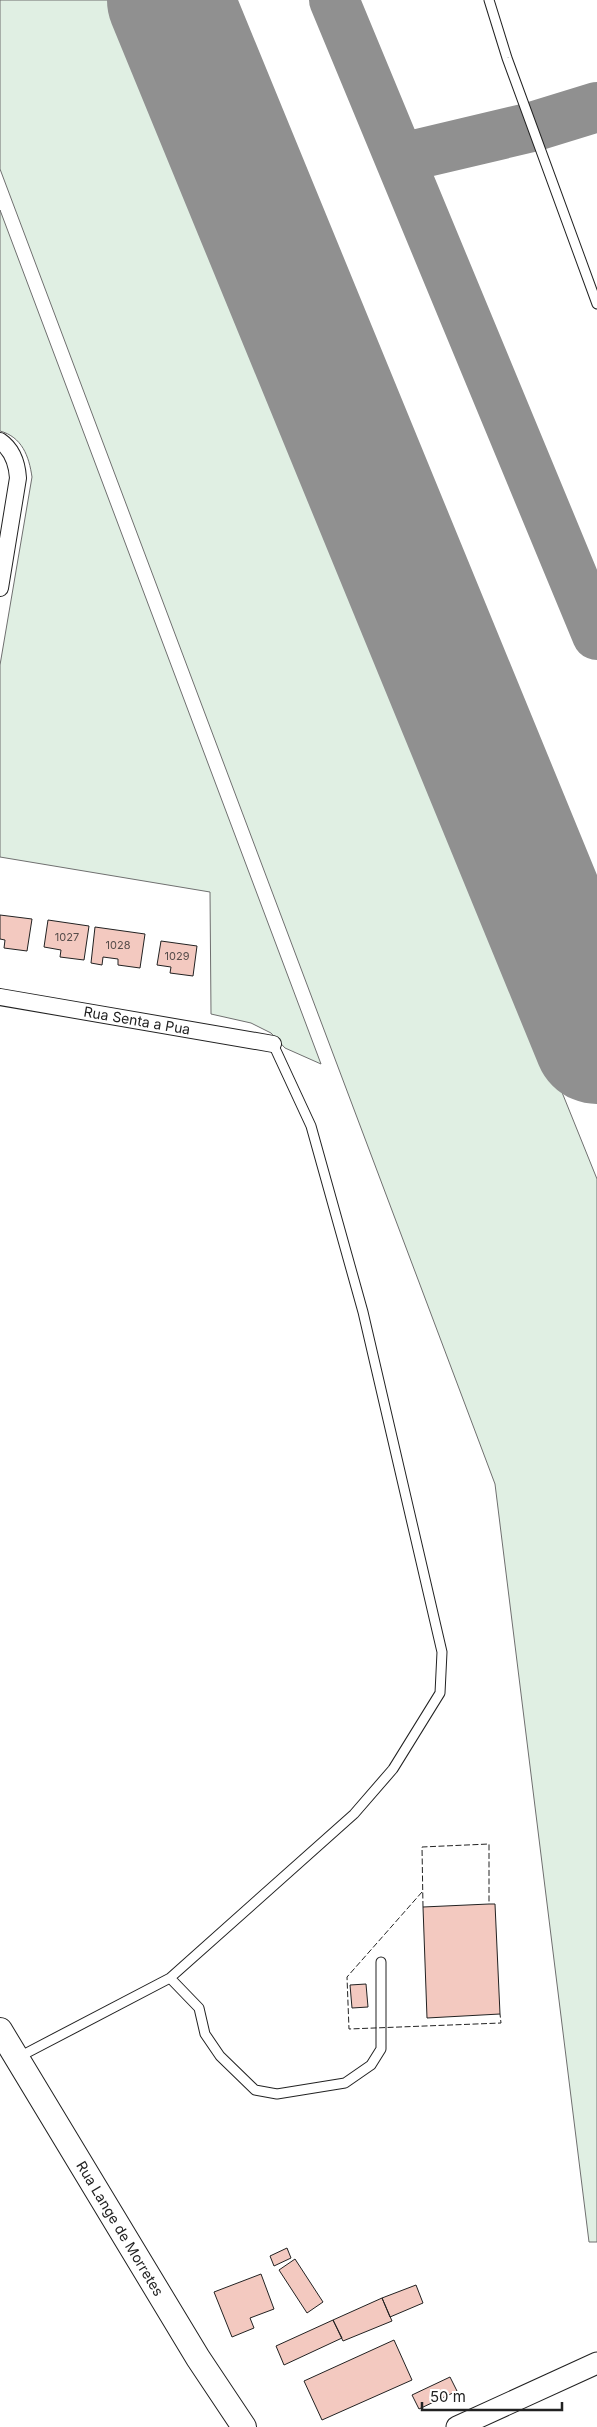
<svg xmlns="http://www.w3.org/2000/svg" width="597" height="2427" viewBox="0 0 597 2427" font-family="Inter,sans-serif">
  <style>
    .green { fill: #e0efe3; stroke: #6f6f6f }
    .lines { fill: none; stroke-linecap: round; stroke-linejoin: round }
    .taxiway { stroke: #909090; stroke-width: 50 }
    .runway { stroke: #909090; stroke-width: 126 }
    .building { fill: #f3c9c0; stroke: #222 }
    .service-casing { stroke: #222; stroke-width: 11 }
    .minor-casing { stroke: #222; stroke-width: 18 }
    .tertiary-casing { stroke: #222; stroke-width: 23 }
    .secondary-casing { stroke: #222; stroke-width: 26 }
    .service { stroke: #fff; stroke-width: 9 }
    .minor { stroke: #fff; stroke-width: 16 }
    .tertiary { stroke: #fff; stroke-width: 21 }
    .secondary { stroke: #fff; stroke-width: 24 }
    .fence { stroke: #222; stroke-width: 1; stroke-dasharray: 6 2.5; stroke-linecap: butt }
    .labels { text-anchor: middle; stroke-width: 4; stroke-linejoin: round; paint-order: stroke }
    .number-label { font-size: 11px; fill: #564c4a }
    .street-label { font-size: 14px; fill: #222; stroke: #fff }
  </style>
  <rect width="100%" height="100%" fill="#fff"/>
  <path class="green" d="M0 0H121L597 1179V2242H589L495 1484 0 169Z
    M0 210 321 1064 285 1048 271 1033 251 1023 211 1014 210 892 0 857V665L32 477C29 456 22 437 0 431Z"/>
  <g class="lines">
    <path class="taxiway" d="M334 0 597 635
      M171 1V0
      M401 158 532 127 597 107"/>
    <path class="runway" d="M170 0 597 1041"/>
  </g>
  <path class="building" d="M0 915 32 919 27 951 4 948 5 940 0 939Z
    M48 920 89 926 84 960 60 957 61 950 44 947Z
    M95 927 145 934 140 968 118 965V959L103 957 102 965 91 963Z
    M161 941 197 946 193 976 170 973 171 967 157 965Z
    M489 1904H495L500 2014 427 2018 423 1907Z
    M366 1984 368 2007 352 2008 350 1985Z
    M287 2248 291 2258 274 2266 270 2256Z
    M295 2259 323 2302 307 2313 279 2270Z
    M261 2274 274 2309 250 2318 254 2328 232 2337 214 2292Z
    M416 2285 423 2303 390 2317 382 2298Z
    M382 2298 392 2321 343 2341 333 2320Z
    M333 2320 342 2338 284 2365 276 2346Z
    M394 2340 412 2380 322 2420 304 2381Z
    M450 2377 457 2391 419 2409 412 2395Z"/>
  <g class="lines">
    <g class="service-casing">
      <path id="service" d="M489 0 507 58 597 304
        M170 1978 199 2008 205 2034 220 2056 255 2090 277 2094 345 2083 371 2065 381 2049V1962
        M17 2058 170 1978 354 1814 393 1769 440 1693 442 1652 363 1312 311 1126 273 1044"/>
    </g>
    <g class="minor-casing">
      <g id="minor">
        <path d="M0 441C13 450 17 463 18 478L0 588"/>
        <path id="s1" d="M0 997 273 1044"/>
      </g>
    </g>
    <g class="tertiary-casing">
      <path id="tertiary" d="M457 2427 597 2363"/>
    </g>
    <g class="secondary-casing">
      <g id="secondary">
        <path id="s2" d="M0 2030 198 2358 244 2427"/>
      </g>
    </g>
    <use href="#service" class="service"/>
    <use href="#minor" class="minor"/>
    <use href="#tertiary" class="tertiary"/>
    <use href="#secondary" class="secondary"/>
    <path class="fence" d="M422 1892 347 1977 349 2029 501 2023 500 2014
      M423 1907 422 1847 489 1844V1904"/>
  </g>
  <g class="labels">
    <g class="number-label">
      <text x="67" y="941">1027</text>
      <text x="118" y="949">1028</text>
      <text x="177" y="960">1029</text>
    </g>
    <g class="street-label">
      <text dy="5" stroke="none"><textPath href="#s1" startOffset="139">Rua Senta a Pua</textPath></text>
      <text dy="5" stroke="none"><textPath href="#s2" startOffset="232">Rua Lange de Morretes</textPath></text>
    </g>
  </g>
  <path d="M422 2402v8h140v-8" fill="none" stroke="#222222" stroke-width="2.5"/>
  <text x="430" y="2402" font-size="15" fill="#222222" stroke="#ffffff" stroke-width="4" paint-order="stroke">50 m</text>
</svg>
